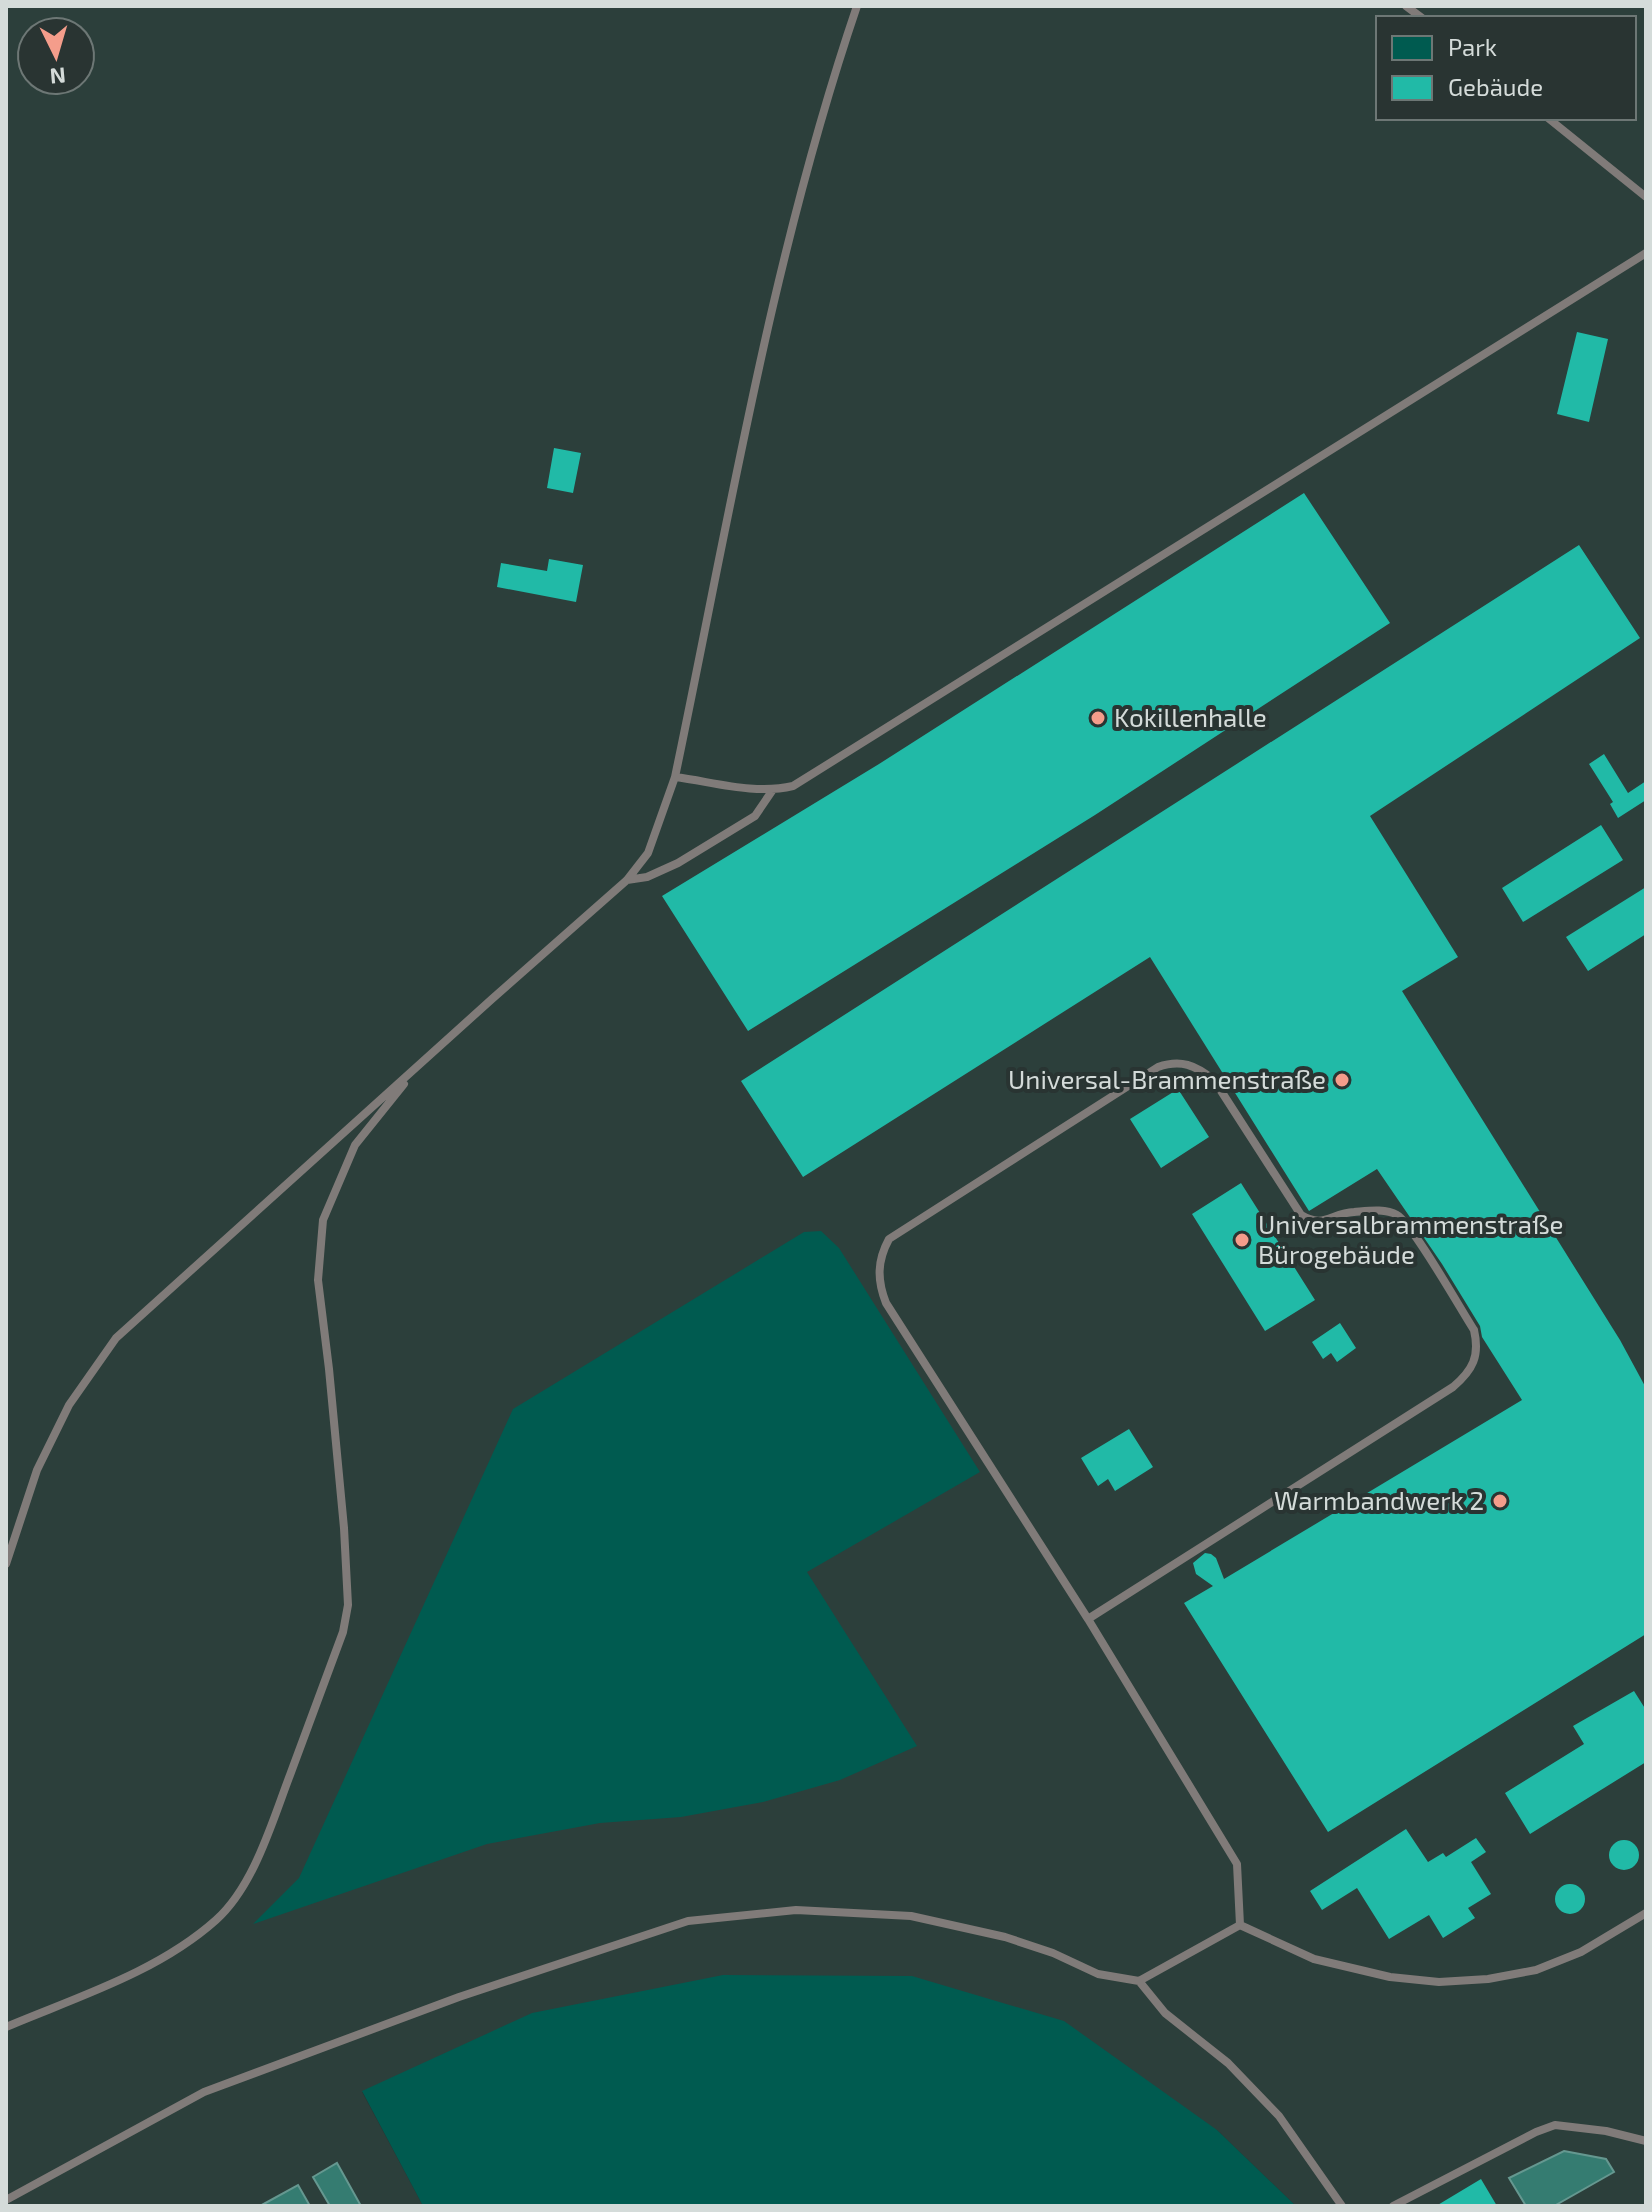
<svg xmlns="http://www.w3.org/2000/svg" width="1652" height="2212" viewBox="0 0 1652 2212" font-family="'Exo 2',sans-serif">
  <style>
    .built { fill: #2c3f3b; fill-rule: evenodd }
    .green { fill: #005b50 }
    .water { fill: #357c71; stroke: #659890; stroke-width: 2 }
    .building { fill: #21baa7 }
    .lines { fill: none; stroke-linecap: round; stroke-linejoin: round }
    .service { stroke: #807b79; stroke-width: 8 }
    .poi-dot { fill: #f49d8b; stroke: #293432; stroke-width: 3 }
    .labels { text-anchor: middle; stroke-width: 8; stroke-linejoin: round; paint-order: stroke }
    .poi-label { font-size: 26px; fill: #d4dbd9; stroke: #293432; text-anchor: start }
  </style>
  <rect width="100%" height="100%" fill="#293432"/>
  <path class="built" d="M6 6H1646V2206H1296L1217 2130 362 2092 423 2206H6ZM1378 18H1634V118H1378ZM32 32H80V80H32Z"/>
  <path class="green" d="M821 1231 839 1248 980 1472 807 1572 917 1746 840 1780 763 1802 681 1817 600 1823 487 1844 253 1924 299 1878 513 1409 804 1232Z
    M723 1975 912 1976 1064 2021 1217 2130 1296 2206H423L362 2091 532 2013Z"/>
  <path class="water" d="M1564 2151 1606 2159 1614 2172 1554 2206H1526L1509 2178Z
    M337 2163 361 2206H330L313 2177Z
    M298 2185 310 2206H260Z"/>
  <path class="building" d="M1577 332 1608 339 1589 422 1557 414Z
    M554 448 581 453 573 493 547 488Z
    M1304 493 1390 623 1095 815 748 1031 662 896 879 764Z
    M1579 545 1640 638 1370 816 1458 957 1402 991 1620 1340 1646 1388V1634L1328 1832 1184 1603 1213 1586 1196 1574 1193 1563 1205 1553 1211 1554 1216 1558 1224 1579 1522 1400 1482 1337 1480 1326 1442 1264 1377 1169 1309 1211 1150 957 803 1177 741 1081Z
    M549 559 583 565 576 602 497 587 501 563 547 571Z
    M1604 754 1628 793 1646 781V800L1618 818 1610 804 1613 802 1589 764Z
    M1601 825 1623 860 1523 922 1502 888Z
    M1646 887V934L1588 971 1566 937Z
    M1178 1089 1209 1137 1161 1168 1130 1119Z
    M1241 1183 1315 1300 1265 1331 1192 1214Z
    M1340 1323 1356 1348 1337 1362 1331 1353 1323 1359 1312 1342Z
    M1129 1429 1153 1467 1115 1491 1108 1479 1098 1486 1081 1458Z
    M1634 1691 1646 1710V1762L1530 1834 1505 1793 1584 1744 1573 1726Z
    M1406 1829 1428 1862 1443 1853 1446 1857 1476 1838 1486 1852 1471 1862 1491 1894 1468 1908 1475 1918 1443 1938 1429 1915 1389 1939 1357 1888 1322 1910 1310 1891Z
    M1609 1855a15 15 0 1 1 30 0a15 15 0 1 1-30 0Z
    M1555 1899a15 15 0 1 1 30 0a15 15 0 1 1-30 0Z
    M1481 2179 1497 2206H1436Z"/>
  <g class="lines">
    <path class="service" d="M1406 6 1422 18
      M1548 118 1646 197
      M675 777C714 782 754 795 793 786L1646 253
      M627 880 647 877 678 863 755 816 772 791
      M6 1564 37 1470 69 1405 116 1338 492 999 627 880 648 853 675 777C729 519 772 256 857 6
      M1088 1619 1453 1387C1473 1370 1480 1356 1474 1330 1461 1310 1412 1223 1397 1215 1385 1208 1367 1211 1354 1212 1331 1213 1324 1229 1301 1215L1214 1080C1195 1065 1181 1059 1158 1067L889 1239C877 1261 877 1280 886 1303L1088 1619 1237 1864 1240 1925
      M1139 1981 1165 2013 1228 2063 1279 2116 1342 2206
      M6 2027C77 1997 158 1972 216 1920 254 1886 272 1822 290 1775 308 1727 325 1680 343 1632L348 1605 344 1528 329 1369 318 1280 323 1220 355 1145 404 1084
      M6 2200 204 2092 459 1997 688 1921 796 1910 911 1916 1005 1937 1053 1953 1098 1974 1139 1981 1240 1925 1314 1959 1390 1977 1439 1982 1488 1979 1536 1970 1581 1952 1646 1913
      M1393 2206 1536 2132 1555 2125 1606 2131 1646 2141"/>
  </g>
  <g class="poi-dot">
    <circle cx="1098" cy="718" r="8"/>
    <circle cx="1342" cy="1080" r="8"/>
    <circle cx="1242" cy="1240" r="8"/>
    <circle cx="1500" cy="1501" r="8"/>
  </g>
  <g class="labels">
    <g class="poi-label">
      <text x="1114" y="727">Kokillenhalle</text>
      <text x="1326" y="1089" text-anchor="end">Universal-Brammenstraße</text>
      <text x="1258" y="1234">Universalbrammenstraße<tspan x="1258" dy="30">Bürogebäude</tspan></text>
      <text x="1484" y="1510" text-anchor="end">Warmbandwerk 2</text>
    </g>
  </g>
  <rect width="1652" height="2212" fill="none" stroke="#d4dbd9" stroke-width="16"/>
  <rect x="1376" y="16" width="260" height="104" fill="#293432" stroke="#6d7775" stroke-width="2"/>
  <rect x="1392" y="36" width="40" height="24" fill="#005b50" stroke="#6d7775" stroke-width="2"/>
  <text x="1448" y="56" font-size="24" fill="#d4dbd9">Park</text>
  <rect x="1392" y="76" width="40" height="24" fill="#21baa7" stroke="#6d7775" stroke-width="2"/>
  <text x="1448" y="96" font-size="24" fill="#d4dbd9">Gebäude</text>
  <g transform="translate(56 56) rotate(175)"><circle r="38" fill="#293432" stroke="#6d7775" stroke-width="2"/>
  <path d="M0-6L14 30L0 20L-14 30Z" fill="#f49d8b"/>
  <text y="-12" font-size="22" font-weight="bold" text-anchor="middle" fill="#d4dbd9">N</text>
  </g>
</svg>
